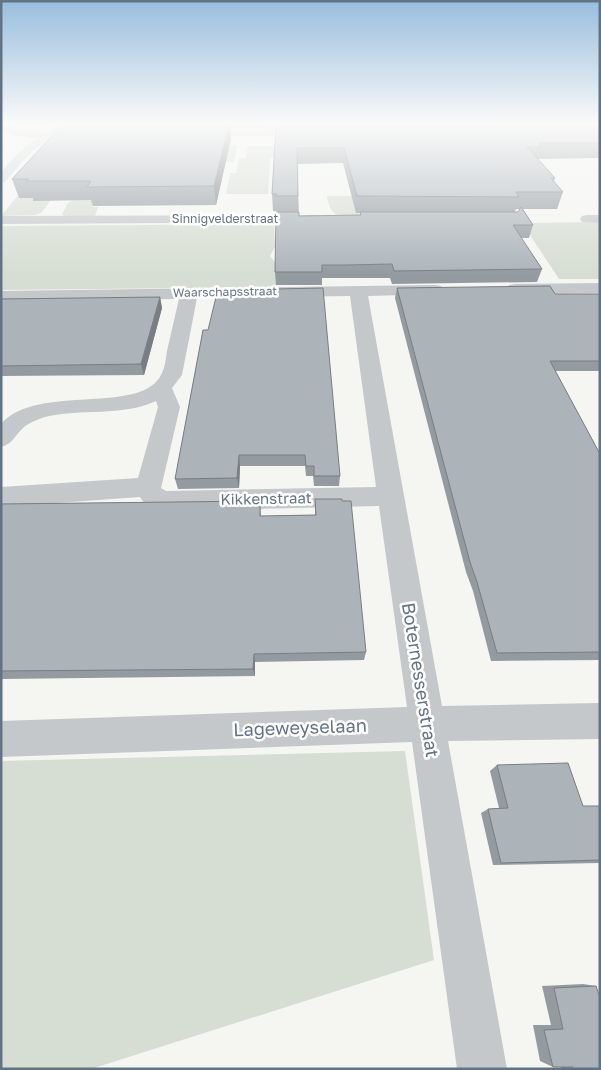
<svg xmlns="http://www.w3.org/2000/svg" width="601" height="1070" viewBox="0 0 601 1070" font-family="'Golos Text',sans-serif">
  <style>
    .green { fill: #d6ddd2 }
    .lines { fill: none; stroke-linecap: round; stroke-linejoin: round }
    .minor { fill: #c4c8cb; fill-rule: evenodd }
    .major { fill: #d3d8dc; fill-rule: evenodd }
    .wall { fill: #949ba0; fill-rule: evenodd }
    .shaded-wall { fill: #787e82 }
    .building { fill: #acb4ba; stroke: #787e82 }
    .labels { text-anchor: middle; stroke-width: 5; stroke-linejoin: round; paint-order: stroke }
    .far-street-label { font-size: 12px; fill: #627484; stroke: #fff }
    .street-label { font-size: 15px; fill: #627484; stroke: #fff }
    .near-street-label { font-size: 18px; fill: #627484; stroke: #fff }
  </style>
  <rect width="100%" height="100%" fill="#f5f5f1"/>
  <path class="green" d="M235 145 237 146 234 162H81L41 213 35 215 1 216 30 181 107 147Z
    M305 145 270 159 268 194H226L230 173H236L239 158H246L248 146Z
    M327 196H359L364 215C343 215 331 222 327 196Z
    M79 197 104 198 95 203 93 207H98L95 216H64L62 214 68 203Z
    M600 222V279H559L522 223Z
    M274 224 275 247 270 256 277 265 276 287 1 290V226Z
    M405 751 434 960 91 1069H1V761Z"/>
  <g class="lines">
    <path class="minor" d="M1 125H11L19 130 48 133 55 125H65L55 139 51 140 12 135 1 128Z
      M265 125H275L274 136H266Z
      M312 215 317 216 319 219 317 222 1 224V216Z
      M587 215H600V223L582 222 580 219 582 216Z
      M600 283V293L515 294 509 293 506 289 509 285 515 284Z
      M435 285 441 286 444 290 441 294 368 296 442 706 600 703V739L448 741 507 1069H457L412 742 1 757V721L407 707 379 506 162 511C154 508 144 505 140 497L1 507V487L138 478 158 407 156 401C121 417 81 408 45 417 39 419 29 423 24 427 15 435 13 444 1 447V424C38 382 143 417 162 373 165 367 166 358 167 351 171 333 175 316 179 299L1 301V291ZM350 296 376 487 166 491 161 488 180 407 172 388 182 375 197 298Z"/>
    <path class="major" d="M66 131H88L93 134C85 141 60 135 48 141 30 149 18 168 5 182L1 183V172C22 149 34 133 66 131Z
      M194 131H313L318 134 313 137 190 136 189 134Z"/>
  </g>
  <path class="wall" d="M62 125H264L263 128H230L231 139 216 205 93 206 91 200 33 201V198H19L12 179Z
    M276 125H600V158L538 159 555 178 554 182 563 192 557 209H523L533 225 529 238H521L542 269 537 282 392 284 390 278H322V285H276L275 272 277 211H273L272 194ZM343 163 356 213H360V215L299 216 297 164ZM516 209H520L518 212H515Z
    M397 288 555 294H600V371H555L600 454V660L491 661 473 591 466 572 395 298Z
    M160 297 162 308 144 375 1 376V299Z
    M203 330 340 476 339 486H314L313 476H306L305 466H240L239 488 178 489 175 479Z
    M315 499 366 652 364 660 255 662V676L1 679V504L260 501 261 516 315 515Z
    M497 765 583 806H600V863L493 865 481 813 488 809 499 808 490 771Z
    M583 984 596 986 600 1069H561V1067H553L540 1061 533 1025H551L542 986Z"/>
  <path class="shaded-wall" d="M229 125H230L231 139 216 205 214 186Z
    M160 297 162 308 144 375 141 364Z
    M239 455 240 466 239 488 237 478Z
    M254 654 255 662V676L253 669Z"/>
  <path class="building" d="M62 125H229L214 186 87 187 91 181H26L29 179H12Z
    M276 125H600V143H538L542 147H527L555 178H551L563 192H516L519 197 357 196 344 148H297L298 196H276L277 194H272Z
    M521 207 533 225H513L542 269 394 271 392 264 347 265H322V272H275L276 212H299V216L361 215 360 212H518Z
    M550 286 555 294H600V361H550L600 454V652L497 653 477 582 470 562 397 288Z
    M323 288 340 476H314V466H306L305 455H239L237 478 175 479 203 330H208L216 297H275V289Z
    M160 297 141 364 1 366V299Z
    M315 499H342V501H351L366 652 254 654 253 669 1 671V504L260 501V516L316 515Z
    M568 763 583 806H600V860L501 863 488 809 508 808 497 765Z
    M596 986 600 998V1069H573V1067H553L544 1030 563 1029 554 988Z"/>
  <linearGradient id="sky" x2="0" y2="1"><stop stop-color="#98bdde"/><stop offset="0.45" stop-color="#fafaf9"/><stop offset="1" stop-color="#fafaf9" stop-opacity="0"/></linearGradient>
  <rect width="601" height="275" fill="url(#sky)"/>
  <g class="labels">
    <g class="far-street-label">
      <text x="225" y="223">Sinnigvelderstraat</text>
      <text transform="translate(225 292) rotate(-1)" y="4">Waarschapsstraat</text>
    </g>
    <g class="street-label">
      <text transform="translate(266 499) rotate(-1)" y="5">Kikkenstraat</text>
    </g>
    <g class="near-street-label">
      <text transform="translate(420 680) rotate(81)" y="6">Boternesserstraat</text>
      <text transform="translate(300 728) rotate(-2)" y="6">Lageweyselaan</text>
    </g>
  </g>
  <rect width="601" height="1070" fill="none" stroke="#627484" stroke-width="5"/>
</svg>
